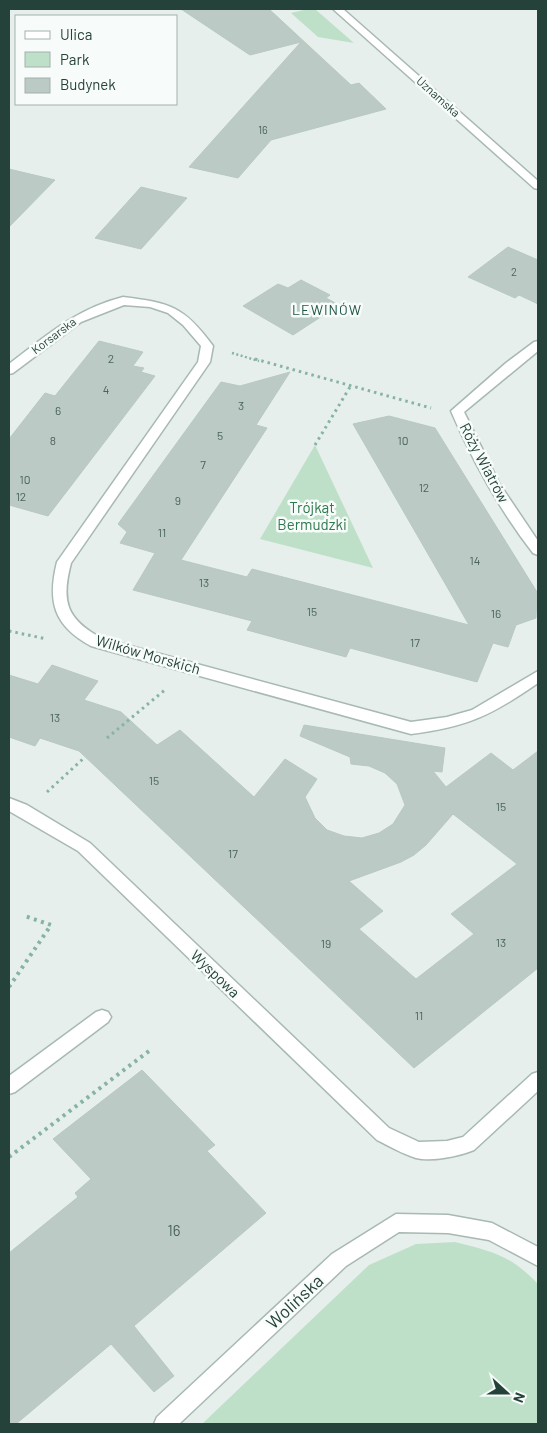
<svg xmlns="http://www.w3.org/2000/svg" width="547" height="1433" viewBox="0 0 547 1433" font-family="Barlow,sans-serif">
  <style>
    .green { fill: #bfe0c8 }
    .building { fill: #bbcac4; stroke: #b8c9c2; fill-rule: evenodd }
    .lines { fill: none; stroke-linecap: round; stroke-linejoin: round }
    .street-casing { stroke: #a8b8b2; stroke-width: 3 }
    .path-far2 { stroke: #86b3a5; stroke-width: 2.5; stroke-dasharray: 2 2.5; stroke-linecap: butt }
    .path-far1 { stroke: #86b3a5; stroke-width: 3; stroke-dasharray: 2.5 4; stroke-linecap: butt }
    .path { stroke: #86b3a5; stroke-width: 4; stroke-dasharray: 3 4.5; stroke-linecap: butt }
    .street { fill: #fff; fill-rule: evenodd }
    .labels { text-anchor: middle; stroke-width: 5; stroke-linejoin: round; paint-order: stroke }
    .far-number-label { font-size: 11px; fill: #4a645c }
    .far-street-label { font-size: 12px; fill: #24423a; stroke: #f7fbf9 }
    .number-label { font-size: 12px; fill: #4a645c }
    .far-neighbourhood-label { font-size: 14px; letter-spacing: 1px; fill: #1f5548; stroke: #f7fbf9 }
    .street-label { font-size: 15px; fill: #24423a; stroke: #f7fbf9 }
    .park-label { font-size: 15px; fill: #2d7a4b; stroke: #f7fbf9 }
    .near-number-label { font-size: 15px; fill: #4a645c }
    .near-street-label { font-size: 18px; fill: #24423a; stroke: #f7fbf9 }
  </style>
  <rect width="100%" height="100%" fill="#e6efeb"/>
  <path class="green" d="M308 9H315L354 43 318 37 291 13Z
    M315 445 373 568 260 539Z
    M455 1242C494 1252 510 1255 538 1284V1424H202L369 1265 416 1244Z"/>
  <path class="building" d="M181 9H269L351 85 359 83 386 109 271 140 238 178 189 167 301 42 250 55Z
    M9 169 55 180 9 227Z
    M141 187 187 198 141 249 95 238Z
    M508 247 538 260V304L519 295 515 298 468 277Z
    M301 280 330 295 326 298 339 305 293 335 243 306 278 284 288 288Z
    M99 341 143 352 133 366 144 368 141 372 155 376 48 516 9 505V439L45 393 55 396Z
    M290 372 256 425 267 428 181 560 247 577 252 569 469 625 353 424 389 416 435 428 537 592 536 618 516 625 508 647 493 643 477 682 350 648 346 657 247 630 252 621 133 590 155 553 120 543 127 532 118 524 221 382 240 386Z
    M52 665 98 681 84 700 121 712 157 745 180 730 254 797 285 759 317 779 305 797 315 818 327 830 344 836 362 838 379 833 393 824 405 805 397 784 385 773 369 766 351 764 350 757 300 736 304 725 445 748 442 772 433 771 446 787 491 753 513 770 538 751V968L414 1068 79 751 40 738 35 746 9 737V675L38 684ZM453 814 517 864 451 914 474 934 416 979 359 929 383 911 349 881 401 862 414 855 426 845Z
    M142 1070 215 1145 207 1151 266 1213 134 1326 174 1376 154 1392 111 1344 16 1424H9V1253L78 1197 75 1193 91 1179 53 1139Z"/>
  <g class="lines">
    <g class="street-casing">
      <path id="street" d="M333 9H343L538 181V189L534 188Z
        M123 297C170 303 184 306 213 346L210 362 71 563C61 601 66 619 101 638L411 722 447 717 472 710 538 671V683C492 715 467 727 411 734L91 646C54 626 47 602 57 562L198 362 201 346 183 325 168 313 150 307 124 305 81 322 13 373 9 374V364C46 336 76 309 123 297Z
        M538 341V351L464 412 499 483 538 541V555L533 553C499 509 473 462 451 411L506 363 534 342Z
        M9 798 27 805 90 843 389 1128 419 1142 447 1141 463 1137 532 1074 538 1072V1091L474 1150C459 1156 432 1162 416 1158 403 1154 389 1146 377 1140L78 851 9 811Z
        M102 1010 108 1012 111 1017 108 1022 15 1092 9 1094V1076L96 1012Z
        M396 1214 448 1215 492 1223 538 1247V1266L489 1240 448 1233 399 1232 346 1266 179 1424H154L157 1417 332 1254Z"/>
    </g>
    <path class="path-far2" d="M232 353 259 361"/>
    <path class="path-far1" d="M255 359 431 408
      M315 445 350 387
      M9 631 47 639
      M107 738 166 689
      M47 792 85 757"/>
    <path class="path" d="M9 987 51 925 25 916
      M9 1157 149 1051"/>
    <use href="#street" class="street"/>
  </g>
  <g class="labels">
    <g class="far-number-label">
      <text x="263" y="134">16</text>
      <text x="514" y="276">2</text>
    </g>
    <g class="far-street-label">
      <text transform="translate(438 97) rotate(42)" y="4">Uznamska</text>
      <text transform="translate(54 336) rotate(-37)" y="4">Korsarska</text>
    </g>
    <g class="number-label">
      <text x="111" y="363">2</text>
      <text x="106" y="394">4</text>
      <text x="241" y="410">3</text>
      <text x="58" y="415">6</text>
      <text x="220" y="440">5</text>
      <text x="53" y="445">8</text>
      <text x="403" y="445">10</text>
      <text x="203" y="469">7</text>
      <text x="25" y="484">10</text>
      <text x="424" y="492">12</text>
      <text x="21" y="501">12</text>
      <text x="178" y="505">9</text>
      <text x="162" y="537">11</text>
      <text x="475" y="565">14</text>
      <text x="204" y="587">13</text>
      <text x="312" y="616">15</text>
      <text x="496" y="618">16</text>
      <text x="415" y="647">17</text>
      <text x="55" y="722">13</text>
      <text x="154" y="785">15</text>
      <text x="501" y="811">15</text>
      <text x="233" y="858">17</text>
      <text x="501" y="947">13</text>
      <text x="326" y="948">19</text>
      <text x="419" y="1020">11</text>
    </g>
    <g class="far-neighbourhood-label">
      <text x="327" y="315">LEWINÓW</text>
    </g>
    <g class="street-label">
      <text transform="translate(484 463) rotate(62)" y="5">Róży Wiatrów</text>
      <text transform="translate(148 655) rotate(16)" y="5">Wilków Morskich</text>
      <text transform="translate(215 974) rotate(44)" y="5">Wyspowa</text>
    </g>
    <g class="park-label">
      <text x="312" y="513">Trójkąt<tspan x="312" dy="17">Bermudzki</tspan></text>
    </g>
    <g class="near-number-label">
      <text x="174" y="1236">16</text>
    </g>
    <g class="near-street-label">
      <text transform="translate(295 1302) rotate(-43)" y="6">Wolińska</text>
    </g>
  </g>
  <rect width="547" height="1433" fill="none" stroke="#24423a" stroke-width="20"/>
  <rect x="15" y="15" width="162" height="90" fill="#f7fbf9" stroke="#a3b1ad"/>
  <rect x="25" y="31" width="25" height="8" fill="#ffffff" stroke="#a3b1ad"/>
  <text x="60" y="40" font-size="15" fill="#24423a">Ulica</text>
  <rect x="25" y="52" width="25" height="15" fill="#bfe0c8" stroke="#a3b1ad"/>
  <text x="60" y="65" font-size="15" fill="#24423a">Park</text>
  <rect x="25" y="78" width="25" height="15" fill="#bbcac4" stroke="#a3b1ad"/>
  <text x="60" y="90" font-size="15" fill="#24423a">Budynek</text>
  <g transform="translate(507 1393) rotate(111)" stroke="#f7fbf9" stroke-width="4" paint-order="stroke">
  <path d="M0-4L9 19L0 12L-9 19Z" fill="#24423a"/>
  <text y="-8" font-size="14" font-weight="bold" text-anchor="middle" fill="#24423a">N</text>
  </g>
</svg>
